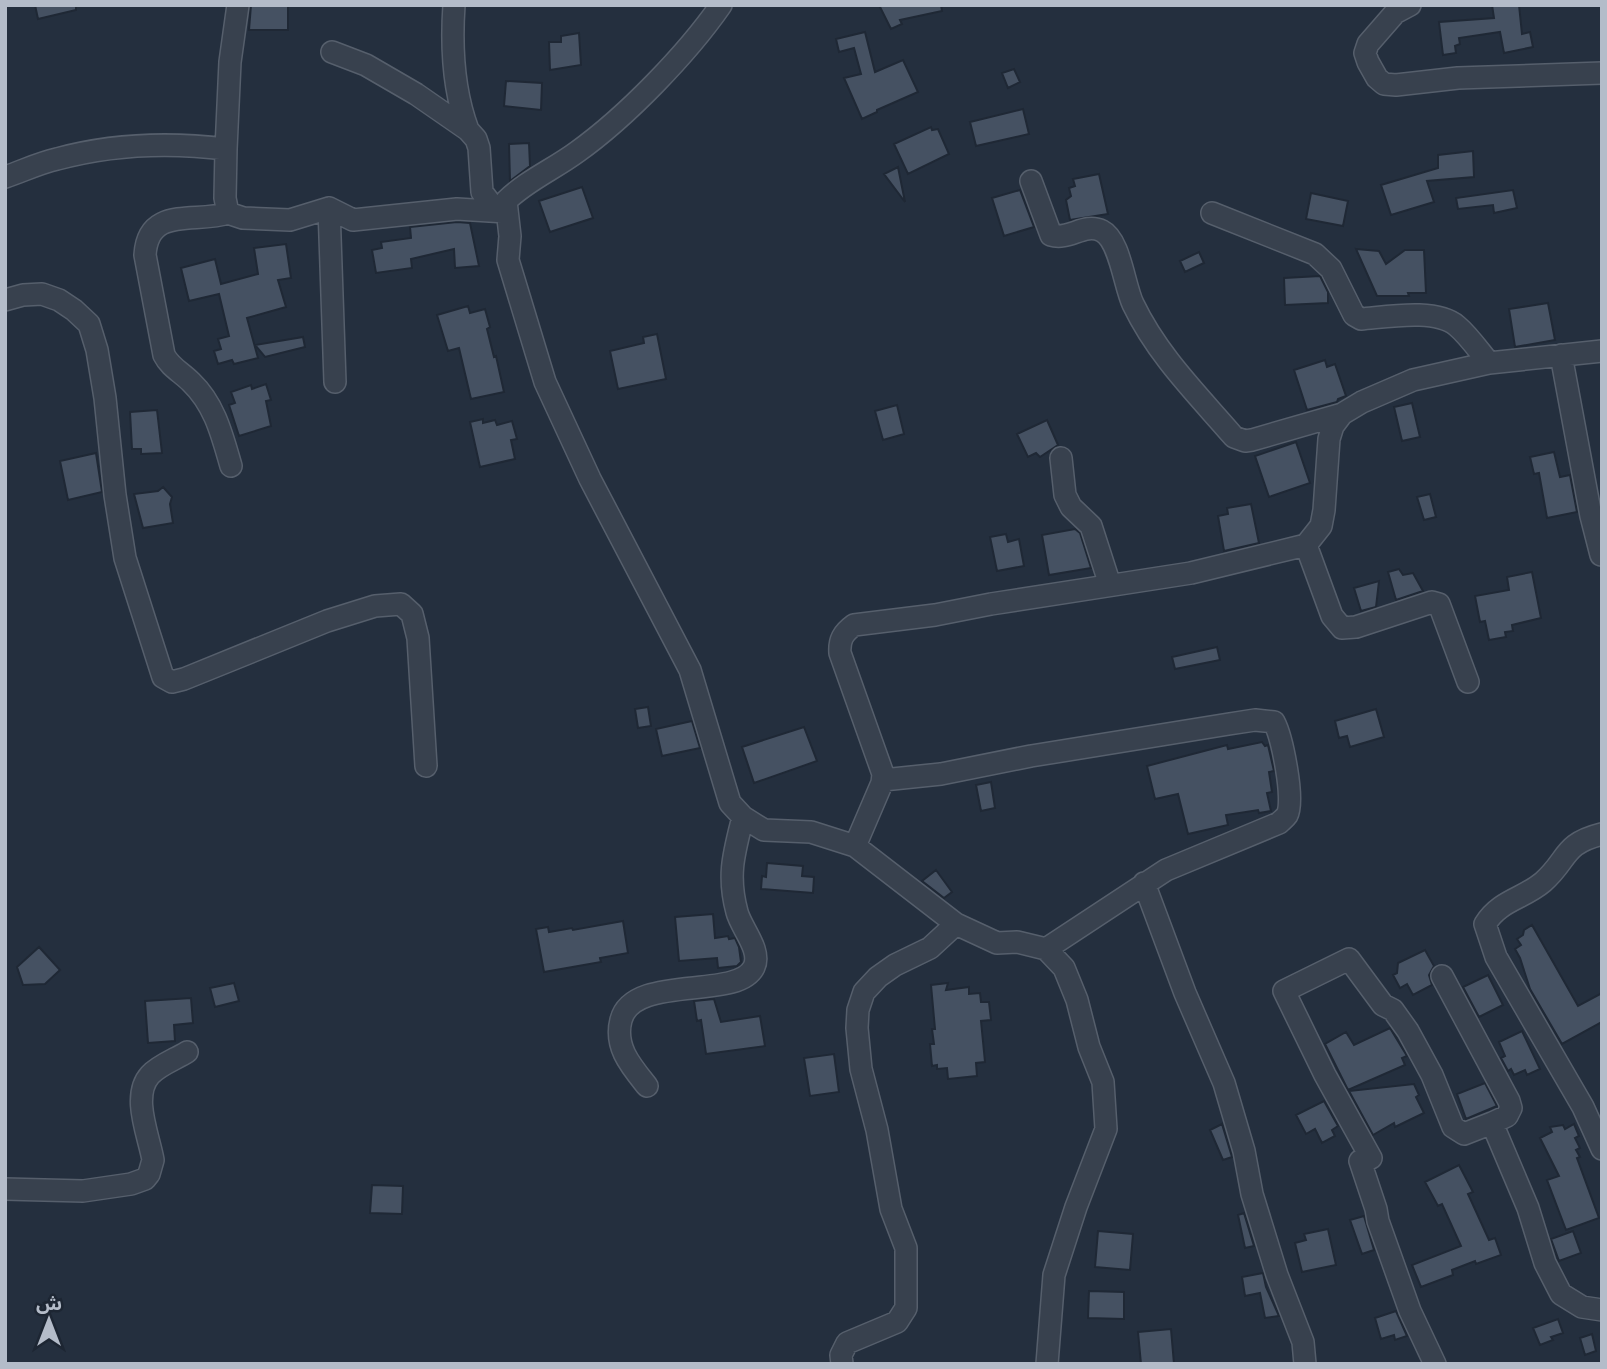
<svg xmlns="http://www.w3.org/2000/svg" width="1607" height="1369" viewBox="0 0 1607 1369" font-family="Overpass,'Noto Sans Arabic',sans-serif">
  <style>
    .building { fill: #455162; stroke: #1f2835; stroke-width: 2 }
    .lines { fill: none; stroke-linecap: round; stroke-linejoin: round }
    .minor-casing { stroke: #565f6c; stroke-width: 24 }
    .minor { stroke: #38414e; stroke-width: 21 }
  </style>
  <rect width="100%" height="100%" fill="#242f3e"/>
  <path class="building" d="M35 5H76V10L38 19Z
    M251 5H288V30H249Z
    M879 5H941L942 11 900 20 902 24 891 29Z
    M1492 5H1519L1522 34 1530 32 1533 47 1504 53 1500 32 1459 38 1460 44 1455 46 1456 53 1443 55 1439 22 1494 18Z
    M865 32 875 72 903 60 918 92 877 110V112L862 119 844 78 861 74 854 48 839 52 836 39Z
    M579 33 581 65 550 70 549 42H561V36Z
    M1014 69 1020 82 1008 88 1002 73Z
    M506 81 542 83 541 110 504 106Z
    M1023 109 1029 134 976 146 970 122Z
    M931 127 932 130 938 129 949 154 908 174 894 144Z
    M529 143 530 166 510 181 509 144Z
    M1473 151 1474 177 1427 181 1434 202 1391 215 1381 185 1438 168V155Z
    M898 167 905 202 884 174Z
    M1099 174 1108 214 1070 220 1066 200 1071 196 1069 188 1075 186 1073 179Z
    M582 187 593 218 550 232 539 201Z
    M1020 190 1034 227 1004 236 992 198Z
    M1513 190 1517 208 1494 213 1493 205 1458 209 1456 198Z
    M1311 193 1348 201 1343 226 1306 219Z
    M457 222 470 223 479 266 455 268 454 249 411 259 412 268 376 273 372 250 382 248 381 242 411 238 410 227Z
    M286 244 291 278 278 280 286 307 247 318 258 358 234 364 232 360 218 364 214 351 221 349 218 339 229 336 219 294 189 301 181 268 215 259 221 284 258 274 254 248Z
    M1356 249 1379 251 1386 264 1405 250H1424L1426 293H1408L1409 296H1377Z
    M1199 252 1204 263 1185 272 1180 261Z
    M1320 276 1328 292V303L1285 305 1284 278Z
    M1548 303 1555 340 1515 347 1509 309Z
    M468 306 470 313 485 309 490 327 487 329 494 357 496 356 504 392 471 399 459 348 448 351 437 315Z
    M657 334 666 379 618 389 610 351 644 343 643 337Z
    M303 337 305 347 265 357 255 345Z
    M1325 360 1327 367 1335 364 1346 396 1338 399 1337 402 1307 410 1294 370Z
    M266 384 271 400 266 401 271 426 239 436 229 405 235 403 231 392 251 385 252 389Z
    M1412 403 1420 437 1402 441 1394 407Z
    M897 405 904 434 883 440 875 411Z
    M157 410 162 453 141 454V449H132L130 412Z
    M483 419V423L495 420 497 425 512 421 517 439 511 440 515 459 480 467 470 422Z
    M1047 420 1058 445 1040 457 1036 453 1028 457 1017 434Z
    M1296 442 1310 483 1269 497 1255 456Z
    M1554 452 1560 477 1570 475 1577 512 1547 518 1539 473 1534 474 1530 457Z
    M96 453 102 492 68 500 60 461Z
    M163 487 172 497 170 504 173 523 143 528 134 494 158 491Z
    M1430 494 1436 517 1424 520 1417 497Z
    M1251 504 1259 543 1224 551 1218 516 1228 514 1227 508Z
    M1075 529 1080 533 1091 568 1049 575 1042 535Z
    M1006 534 1008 542 1019 539 1024 566 997 571 990 537Z
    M1399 569 1403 575 1413 573 1423 591 1396 600 1388 572Z
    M1532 572 1541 618 1512 625 1513 631 1505 632 1506 637 1489 640 1485 621 1480 622 1475 596 1509 590 1507 577Z
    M1379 581 1376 607 1361 611 1354 588Z
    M1217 647 1220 660 1175 669 1172 657Z
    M648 707 651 726 638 728 635 709Z
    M1376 709 1384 737 1350 747 1347 736 1339 738 1335 721Z
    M692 721 700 748 662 756 656 729Z
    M804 727 817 761 754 783 742 747Z
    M1262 742 1265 746 1268 745 1274 771 1269 772 1272 792 1267 793 1271 811 1259 813 1258 810 1226 815 1228 825 1188 834 1178 794 1155 799 1147 766 1227 745 1228 749Z
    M991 782 995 808 981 811 976 785Z
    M767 863 803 866 802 876 814 877 813 893 761 889 762 876 766 877Z
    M936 870 952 892 944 898 922 881Z
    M713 914 715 938 728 936 729 939 735 938 739 947 741 962 737 966 718 968 717 958 679 961 675 917Z
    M623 921 628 953 600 958 601 962 544 972 536 929 548 927 549 932 572 928 573 930Z
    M1532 925 1578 1006 1602 993V1022L1562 1044 1530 989 1520 958 1515 949 1521 945 1517 939 1523 935 1524 930Z
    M39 947 60 970 45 984 23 985 17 967Z
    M1425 950 1434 966 1429 975 1432 985 1413 995 1407 984 1400 988 1393 975 1397 973 1398 963Z
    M1488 975 1503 1005 1479 1017 1463 987Z
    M234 983 239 1001 215 1007 210 988Z
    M948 983 946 990 969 987V994L980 993 981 1002H989L991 1020 981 1021 985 1062 976 1063 977 1076 948 1079 947 1068 937 1069V1065L932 1066 930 1044H934L932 1029H935L931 985Z
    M191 998 193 1023 174 1025 175 1041 148 1043 145 1001Z
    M714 999 721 1022 760 1016 765 1046 706 1054 701 1020 697 1021 694 1001Z
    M1390 1028 1407 1056 1402 1058 1405 1065 1348 1090 1325 1044 1346 1032 1354 1045Z
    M1522 1031 1540 1069 1527 1075 1525 1070 1514 1075 1511 1069 1508 1071 1501 1058 1505 1056 1499 1042Z
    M834 1054 839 1092 810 1096 804 1058Z
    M1485 1083 1497 1106 1466 1119 1457 1094Z
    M1414 1084 1419 1095 1416 1097 1424 1113 1395 1127 1394 1123 1373 1135 1349 1091Z
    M1324 1101 1338 1126 1332 1130 1335 1136 1322 1143 1315 1129 1306 1134 1296 1115Z
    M1222 1124 1232 1157 1223 1160 1210 1130Z
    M1574 1124 1579 1136 1575 1138 1580 1148 1576 1150 1580 1157 1577 1158 1599 1218 1566 1230 1547 1180 1559 1176 1540 1138 1552 1132 1550 1127 1563 1125 1565 1129Z
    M1459 1165 1473 1192 1468 1194 1489 1240 1495 1238 1501 1255 1476 1264 1475 1261 1452 1270 1453 1275 1421 1287 1412 1265 1461 1246 1442 1204 1438 1206 1425 1182Z
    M372 1185 403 1186 402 1214 370 1213Z
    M1244 1213 1254 1246 1245 1248 1238 1215Z
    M1364 1216 1374 1250 1362 1254 1350 1220Z
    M1328 1229 1336 1265 1302 1272 1295 1243 1306 1240 1304 1234Z
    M1098 1231 1133 1234 1130 1270 1095 1267Z
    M1573 1231 1581 1253 1559 1261 1551 1239Z
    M1263 1273 1266 1287 1279 1316 1265 1318 1260 1293 1245 1296 1242 1277Z
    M1089 1291 1124 1292V1319L1088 1318Z
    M1396 1311 1407 1336 1395 1340 1394 1335 1381 1339 1375 1318Z
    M1558 1319 1563 1333 1551 1337 1553 1340 1540 1345 1533 1328Z
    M1171 1329 1174 1364H1141L1138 1332Z
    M1592 1334 1596 1351 1585 1355 1580 1338Z"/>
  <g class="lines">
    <g class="minor-casing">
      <path id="minor" d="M238 5 230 62 226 149 225 198 228 213 243 218 290 220 329 208 353 220 457 209 506 212
        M454 5C451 48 453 90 468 130
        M721 5C687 54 626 117 577 152 554 169 526 181 506 201L510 236 508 260 545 382 590 479 690 670 730 803 743 817 764 830 811 832 855 846 956 924 997 943 1017 942 1046 949 1064 968 1077 1000 1089 1047 1103 1082 1106 1129 1076 1207 1054 1275 1047 1364
        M1410 5 1395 13 1368 44 1365 53 1368 62 1377 78 1384 84 1396 85 1458 78 1602 73
        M332 52 366 65 416 94 468 130 476 139 479 148 482 192 491 204 506 212
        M5 177C23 171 39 163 57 159 112 144 169 142 226 149
        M1031 181 1051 235C1069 241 1084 222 1102 231 1120 240 1124 285 1133 304 1158 356 1197 394 1234 437L1245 441 1252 440 1342 414
        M329 208 335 382
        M228 213C196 224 148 205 145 255L164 355C170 367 181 372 191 382 215 405 222 435 231 466
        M1212 213 1315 254 1331 269 1354 315 1361 319C1387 317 1436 308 1457 326 1469 336 1479 351 1489 363
        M5 300 23 295 42 294 59 300 74 310 89 324 97 350 105 398 115 495 125 558 163 677 172 682 184 679 327 621 375 606 401 604 412 614 418 638 426 766
        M1561 355 1591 516 1601 555
        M1061 458 1065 495 1071 507 1091 526 1110 585
        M1306 545 1332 616 1342 628 1356 627 1432 602 1439 604 1468 682
        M883 780 941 774 1031 756 1229 724 1255 720 1274 722C1282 737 1295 800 1287 815 1285 818 1282 820 1279 823L1166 870 1046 949
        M1602 834C1562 844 1569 859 1543 882 1523 899 1500 900 1485 924L1496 957 1583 1107 1602 1149
        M855 846 882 783 883 774 840 653C839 640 843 633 854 625L935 615 991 604 1191 573 1306 545 1321 526 1324 510 1329 439 1333 426 1342 414 1362 402 1413 380 1489 363 1602 351
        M1144 883 1185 993 1224 1083 1244 1151 1252 1194 1277 1275 1303 1342 1305 1364
        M1442 976 1509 1101 1511 1108 1507 1116 1492 1123
        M647 1086C631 1066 614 1047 621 1020 633 973 738 1001 754 967 762 950 741 928 737 912 727 875 734 853 743 817
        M5 1189 83 1191 131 1184 145 1179 149 1174 153 1160C149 1136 131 1096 150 1075 159 1065 176 1059 187 1052
        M842 1364 841 1355 847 1343 897 1322 906 1308V1248L891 1209 877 1130 861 1069 857 1028 858 1010 864 992 878 977 895 965 930 948 956 924
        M1435 1364 1410 1311 1378 1221 1376 1209 1360 1161 1371 1158 1325 1075 1284 991 1349 959 1383 1005 1393 1010 1408 1031 1432 1075 1453 1127 1464 1134 1492 1123 1528 1208 1545 1263 1561 1294 1582 1307 1602 1310"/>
    </g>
    <use href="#minor" class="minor"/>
  </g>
  <rect width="1607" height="1369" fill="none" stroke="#b4bcc9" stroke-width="14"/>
  <g transform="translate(49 1320)" stroke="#1d2633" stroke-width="5" paint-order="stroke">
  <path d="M0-5L12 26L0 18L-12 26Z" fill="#b4bcc9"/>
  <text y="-10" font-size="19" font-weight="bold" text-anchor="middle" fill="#b4bcc9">ش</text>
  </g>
</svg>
